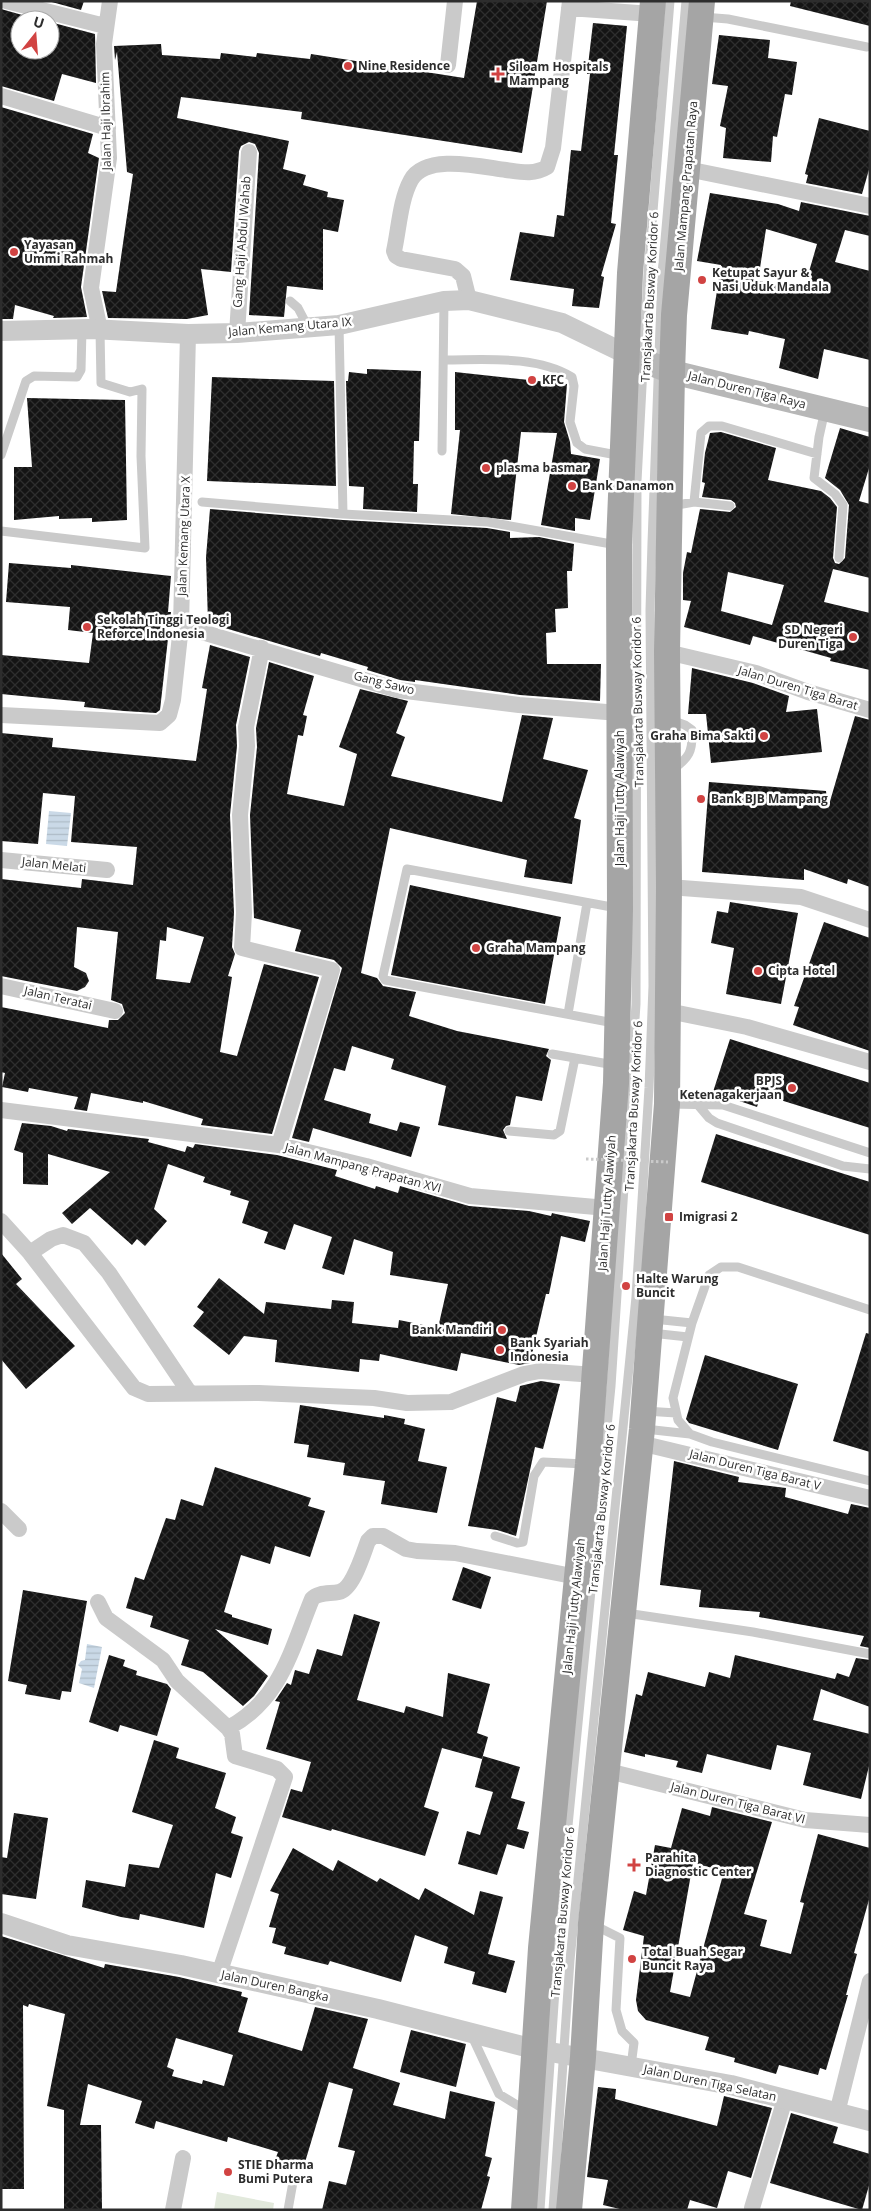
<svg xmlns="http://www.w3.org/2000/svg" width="871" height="2211" viewBox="0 0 871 2211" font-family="'Open Sans',sans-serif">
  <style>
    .pitch { fill: #e2e9dc }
    .water { fill: url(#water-rules) }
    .building { fill: url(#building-cross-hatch); fill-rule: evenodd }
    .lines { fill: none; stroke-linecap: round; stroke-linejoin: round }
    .service { stroke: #cacaca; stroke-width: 9 }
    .minor { stroke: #cacaca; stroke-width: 16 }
    .tertiary { stroke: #cacaca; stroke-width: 20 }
    .secondary { stroke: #b7b7b7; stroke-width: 24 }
    .primary { stroke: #a5a5a5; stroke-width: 26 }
    .path-bridge { stroke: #cacaca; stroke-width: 3; stroke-dasharray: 2.5 2.5; stroke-linecap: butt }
    .poi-dot { fill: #d14342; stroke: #fff; stroke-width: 2 }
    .labels { text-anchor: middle; stroke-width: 5; stroke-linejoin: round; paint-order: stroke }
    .poi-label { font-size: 12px; font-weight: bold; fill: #2d2d2d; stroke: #fff; text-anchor: start }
    .street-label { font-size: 12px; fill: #2d2d2d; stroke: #fff }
  </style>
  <defs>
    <pattern id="water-rules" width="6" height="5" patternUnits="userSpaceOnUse" patternTransform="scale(1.25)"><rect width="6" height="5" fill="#cad9e7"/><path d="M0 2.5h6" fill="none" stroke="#aebbc6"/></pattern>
    <pattern id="building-cross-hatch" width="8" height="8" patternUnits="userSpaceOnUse" patternTransform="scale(1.25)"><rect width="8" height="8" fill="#141414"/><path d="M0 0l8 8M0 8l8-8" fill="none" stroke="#2e2e2e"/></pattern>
  </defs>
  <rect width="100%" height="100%" fill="#fff"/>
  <path class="pitch" d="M217 2192 274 2203 273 2210H214Z"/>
  <path class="water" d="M49 811 71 813 67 846 46 844Z
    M87 1644 102 1647 94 1688 79 1683 82 1669 78 1665 81 1661 85 1660Z"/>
  <path class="building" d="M48 1H84L81 10Z
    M477 1H547L522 153 301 119 302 112 181 97 177 118 289 141 283 169 306 175 303 185 328 192 327 197 344 200 338 232 323 229V290L287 286 284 317 249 315 259 153 255 144 249 142 241 146 239 151 231 272 201 269 208 315 187 319 108 318 102 291 116 292 133 174 127 172 117 52 115 60 114 46 161 44 162 55 220 59 221 53 256 57 257 53 310 59 311 54 464 78Z
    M791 1H870V26L790 6Z
    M1 9 40 20H20V50H50V22L95 34 96 83 62 74 54 101 1 86Z
    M593 23 627 26 614 155H618L611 223 616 224 601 276 604 277 599 308 572 306 574 289 510 280 520 232 554 237 557 215 564 216 571 150 581 151 590 74H587Z
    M719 35 770 40 768 58 797 62 792 95 785 94 777 137 773 136 771 162 723 158 726 128 720 126 728 86 712 84Z
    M1 107 93 134 88 153 99 158 81 287 87 317 53 318 54 316 15 305 13 319H1Z
    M819 118 870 131V166L862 194 806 183 808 175 805 174Z
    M710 193 778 204 799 211 801 202 870 216V236L845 230 835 262 870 271V360L824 349 818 379 779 368 785 339 749 331 748 335 711 329 721 265 697 261ZM766 229 817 244 804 289 758 281Z
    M367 369 421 371 419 441H414L413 484H418L417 512 363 509 364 487 349 486 346 381H348L349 372 367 374Z
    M455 372 567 384 564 422 570 442 571 454 600 459 590 520 575 518V531L541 525 557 433 521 432 511 520 451 514 460 430H455Z
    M212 377 334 381 336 486 207 481Z
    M27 398 125 400 127 520 92 522V518L59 519V516L14 520V467H32Z
    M840 428 870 437V465L859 501 870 504V578L833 569 824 602 870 613V670L830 661 831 658 753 636 750 645 684 627 691 601 683 600V573L687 552 691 553 700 509 730 512 736 507 735 503 731 500 702 497 705 483 702 482 705 453 710 433 721 432 776 448 768 480 821 491 830 498 837 507 833 558 835 563 839 564 845 558 849 505 840 490 825 478ZM728 572 784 585 772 625 721 611Z
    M210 509 343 520 487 528 510 532V538L539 537 574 544 572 571H567L568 608 555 609 556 632 546 633 547 664H601L600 701 520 695 415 680V682L400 680 367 670 368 667 321 653 320 656 208 623 206 557Z
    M9 563 71 568V565L171 576 168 612H171L160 710 156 713 124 711 84 707 85 702 1 694V655L89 663 93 633 68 630 70 607 6 602Z
    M210 645 250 657 236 725 237 746 230 815 234 913 232 947 235 954 228 976 232 977 220 1052 237 1056 264 964 319 977 272 1134 201 1125 203 1119 143 1101V1103L91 1093 87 1111 74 1109 78 1097 29 1088 28 1092 2 1087 5 1073 1 1072V1007L108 1028 109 1020H118L125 1013 122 1004 111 1000 118 932 77 927 74 967 86 973 89 981 85 987 77 991 1 976V879L81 888 82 879 133 885 137 847 71 842 75 796 43 793 38 844 1 841V733L53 738 52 747 196 761 207 689 202 688ZM167 927 204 937 190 983 156 979 160 940 166 941Z
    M269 662 314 676 303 715 307 716 303 736 298 735 287 794 344 806 357 754 339 747 360 689 408 701 396 733 405 737 391 776 502 802 522 715 553 718 543 759 588 770 574 818 581 820 572 884 524 877 527 860 390 828 361 973 377 978 383 986 416 992 409 1016 457 1031 549 1049 546 1056 551 1060 542 1101 516 1096 510 1125 506 1126 503 1130 507 1139 438 1125 446 1086 391 1069 394 1059 352 1046 345 1071 334 1068 324 1100 371 1114 369 1123 397 1131 400 1122 420 1127 411 1157 313 1128 309 1142 292 1138 342 968 334 960 295 951 301 930 254 918 250 815 257 747 256 728Z
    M692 668 753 683 789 696 786 712 817 709 822 752 711 763 706 714H688Z
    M855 716 870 720V887L848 879 847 884 804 869V880L702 872 709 782 826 791 828 808Z
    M410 885 561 917 545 1004 391 975Z
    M730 902 798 913 781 1004 726 994 734 948 711 943 717 911 728 913Z
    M824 922 870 938V1051L793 1025 799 1007 794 1006Z
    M730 1039 870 1083V1128L761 1094 757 1107 713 1092Z
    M22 1123 51 1126 67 1131 68 1129 149 1139 148 1142 185 1152 187 1146 193 1148 195 1144 277 1155 337 1170 335 1176 375 1189 376 1186 398 1193 400 1186 469 1206 529 1211 551 1216 552 1213 556 1214 590 1221 585 1242 561 1236 549 1294H546L530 1363 519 1365 461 1353 457 1371 380 1354 379 1361 360 1359 359 1372 275 1362 277 1340 244 1336 229 1355 193 1326 204 1312 197 1307 219 1278 264 1314 266 1302 331 1309 332 1300 354 1302 352 1323 398 1328 399 1320 438 1328 448 1284 390 1275 393 1252 354 1239 344 1275 322 1268 332 1237 294 1224 285 1250 264 1243 268 1232 242 1223 249 1201 230 1195 231 1191 203 1182 205 1177 168 1164 154 1209 167 1221 145 1246 137 1239 132 1245 90 1208 72 1224 62 1213 110 1172 48 1154V1185L23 1184V1153L14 1150Z
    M716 1134 870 1182V1235L701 1182Z
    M1 1253 22 1279 16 1284 75 1346 26 1389 1 1359Z
    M866 1333 870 1334V1452L833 1441Z
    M705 1355 798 1384 778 1450 689 1423 686 1419Z
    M541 1381 560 1384 543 1449 535 1447 516 1536 497 1530 468 1526 497 1397 516 1402 520 1386Z
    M300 1405 384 1418V1415L405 1419 404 1424 425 1429 418 1461 447 1467 437 1513 381 1504 385 1481 343 1475 345 1463 307 1457 309 1445 294 1443Z
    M674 1461 739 1477 738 1482 786 1488 785 1497 848 1514 851 1504 870 1508V1648L860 1646 864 1636 759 1617 760 1612 699 1607 701 1590 660 1585Z
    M215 1467 311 1498 308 1506 325 1511 310 1557 275 1546 270 1564 241 1555 224 1612 232 1615V1617L272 1629 268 1645 215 1629 268 1676 254 1696 243 1706 203 1672 181 1665 189 1640 150 1627 153 1616 126 1608 135 1577 144 1580 166 1518 175 1520 181 1499 203 1506Z
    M463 1567 491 1577 481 1609 452 1600Z
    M23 1590 87 1601 71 1692 62 1691 60 1700 25 1694 27 1685 8 1681Z
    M354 1614 380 1622 357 1700 404 1713 406 1706 443 1717 448 1673 490 1684 477 1733 488 1737 482 1759 442 1748 424 1807 439 1812 425 1856 332 1829 331 1831 282 1817 291 1789 302 1792 311 1762 266 1749 280 1702 275 1701 287 1683 291 1685 295 1670 309 1674 317 1649 342 1656Z
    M109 1655 125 1660 123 1666 137 1671 136 1675 167 1684 171 1689 157 1736 120 1725 118 1732 89 1722Z
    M735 1655 835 1679 837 1673 849 1677 856 1658 870 1660V1707L821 1689 813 1720 870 1734V1762L861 1799 803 1785 811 1753 777 1745 771 1770 707 1754 702 1773 676 1767 678 1761 645 1754V1757L624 1752 636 1694 642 1696 648 1672 705 1687 709 1672 730 1678Z
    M154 1740 179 1748 176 1758 226 1773 215 1808 236 1817 231 1833 243 1837 231 1878 216 1873 204 1928 140 1914 139 1920 121 1917 82 1907 86 1880 125 1887 129 1864 159 1868 173 1825 132 1812Z
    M483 1756 520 1767 511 1798 525 1802 517 1829 529 1832 524 1849 507 1844 497 1875 458 1864 467 1831 480 1835 493 1792 475 1787Z
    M712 1807 772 1822 744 1914 767 1920 760 1946 791 1954 804 1903 800 1902 818 1834 870 1848V1896L854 1953 857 1954 846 1995H848L826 2070 820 2068 818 2075 779 2065 776 2074 734 2062 735 2058 705 2050 709 2037 646 2020 638 2011 636 2000 644 1936 623 1930 634 1891 646 1895 655 1845 671 1848 682 1808 710 1816ZM693 1863 724 1871 690 1997 670 1992Z
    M14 1813 48 1818 36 1899 1 1894V1857L7 1858Z
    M293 1848 333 1871 338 1860 377 1882 380 1878 419 1900 425 1888 474 1915 480 1891 503 1897 488 1954 515 1961 506 1993 472 1984 475 1972 444 1963 448 1947 415 1935 401 1982 330 1961 328 1965 284 1954 286 1947 272 1943 276 1928 269 1927 279 1894 270 1891Z
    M1 1936 104 1968 105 1964 179 1977 242 1992 241 1996 248 1998 238 2032 302 2051 315 2007 368 2019 353 2068 400 2083 393 2105 445 2119 450 2091 495 2102 485 2156 492 2158 487 2176 490 2177 481 2210H322L329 2181 346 2185 355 2151 338 2147 353 2089 329 2082 303 2169 275 2160 278 2152 228 2137 227 2142 156 2121 154 2129 135 2123 142 2101 88 2084 80 2125H101L102 2209H64V2110L47 2106 65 2014 29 2004 28 2007 23 2005 24 2189H1ZM176 2038 233 2055 224 2086 203 2080 202 2084 172 2076 174 2070 167 2067Z
    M411 2030 466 2044 456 2087 400 2072Z
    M598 2087 616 2089 615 2099 717 2126 724 2096 772 2108 751 2178 728 2171 717 2208 690 2200 687 2210H624L603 2205 608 2180 587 2177Z
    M791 2113 838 2127 833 2143 870 2154V2182L862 2210 770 2183Z"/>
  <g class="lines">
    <path class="service" d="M703 17 728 19 867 47
      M290 301 298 308 308 327
      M339 325 343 514 488 522 617 545
      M445 360C485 360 536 355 572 377L574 386 570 422 577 443 585 449 622 456
      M825 410 819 437 814 478 835 494 843 505 839 558
      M442 451 444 301
      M1 455 26 381 34 376 77 377 81 370 82 329
      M202 502 343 514
      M694 502 701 433 709 426H722L817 454
      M672 506 694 502 730 506
      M1 531 145 548 141 456 142 389 130 392 101 383 100 330
      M671 720 685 725 692 730C693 752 689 758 672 770
      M568 1014 587 903
      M614 1023 385 980 383 976 407 869 617 908
      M575 1058 614 1065
      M668 1104 723 1105 870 1153
      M698 1105 709 1118 717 1123 843 1166 870 1169
      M509 1131 554 1135 560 1131 575 1058 552 1054
      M870 1310 738 1267H721L709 1275 692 1323 673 1398 678 1420 690 1434 712 1442 870 1481
      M653 1319 692 1323
      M651 1333 688 1337
      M645 1411 676 1413
      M645 1429 690 1434
      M495 1536 517 1543 523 1542 534 1476 543 1462 585 1464
      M626 1613 753 1632 870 1654
      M594 1925 620 1938 616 2010 622 2031 634 2043 631 2066
      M471 2034 499 2094 527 2111
      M288 2210 293 2182
      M540 2210 562 1887 611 1386 636 1004 637 481 648 273 670 1
      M553 2210 570 1960 636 1297 649 1088 653 986 650 610 652 543 662 274 686 1"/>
    <path class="minor" d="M6 1 105 26
      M569 8 652 14
      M448 65 455 1
      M1 96 108 128
      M687 169 870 206
      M469 300 463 276 455 269 401 259 396 256 394 251C399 229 400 200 411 180 426 153 482 167 506 170 521 172 534 175 547 167L553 148 570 1
      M100 330 91 288 109 158 104 44 110 1
      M237 333 249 152
      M185 627 398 690 519 705 619 713
      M262 648 246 727 247 746 240 815 244 913 242 948 332 970 279 1145
      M667 652 756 673 808 692 870 710
      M1 715 160 723 169 715 173 700 181 626 188 334
      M1 860 107 870
      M669 887 801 897 870 920
      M1 986 115 1011
      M668 1011 747 1027 870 1062
      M1 1110 279 1145 366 1166 470 1196 607 1208
      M1 1221 30 1253 127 1379 134 1388 148 1394 259 1393 374 1398 407 1403 451 1402 524 1374 540 1371 595 1375
      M30 1253 51 1239 63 1235 84 1243 109 1273 189 1392
      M640 1443 870 1498
      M1 1511 19 1529
      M98 1602 106 1618 163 1660 177 1681 228 1728 232 1734 235 1756 277 1769 285 1777 219 1974
      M228 1728C281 1700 291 1650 312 1599 318 1592 330 1594 339 1592 353 1589 363 1554 368 1541L373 1536H383L406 1549 417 1551 455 1553 577 1577
      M608 1771 805 1820 870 1825
      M837 2113 870 1981
      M752 2208 785 2099
      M173 2210 183 2158"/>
    <path class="tertiary" d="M1 331 91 329 188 334 237 333 339 325 444 301 469 300 562 323 626 354
      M1 1923 67 1945 181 1965 249 1980 378 2009 534 2049 731 2085 870 2121"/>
    <path class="secondary" d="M626 354 672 372 870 420"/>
    <path class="primary" d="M524 2210 541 1948 588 1464 616 1083 620 909 619 545 630 273 653 1
      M569 2210 583 2057 591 1923 642 1429 667 1104 669 887 667 652 672 372 674 315 702 1"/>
    <path class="path-bridge" d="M586 1159 668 1162"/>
  </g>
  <g class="poi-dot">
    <circle cx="348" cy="66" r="5"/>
    <path d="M495.5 66.5h5v5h5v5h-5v5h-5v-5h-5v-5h5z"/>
    <circle cx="14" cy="252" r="5"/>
    <circle cx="702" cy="280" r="5"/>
    <circle cx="532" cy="380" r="5"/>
    <circle cx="486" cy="468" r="5"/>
    <circle cx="572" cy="486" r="5"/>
    <circle cx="87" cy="627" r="5"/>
    <circle cx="853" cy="637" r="5"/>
    <circle cx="764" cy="736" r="5"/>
    <circle cx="701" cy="799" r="5"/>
    <circle cx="476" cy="948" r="5"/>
    <circle cx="758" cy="971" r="5"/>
    <circle cx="792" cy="1088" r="5"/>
    <rect x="664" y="1212" width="10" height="10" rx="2.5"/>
    <circle cx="626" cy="1286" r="5"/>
    <circle cx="502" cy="1330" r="5"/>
    <circle cx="500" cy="1350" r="5"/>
    <path d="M631.5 1857.5h5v5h5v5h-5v5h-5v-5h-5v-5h5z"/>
    <circle cx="632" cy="1959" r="5"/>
    <circle cx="228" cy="2172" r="5"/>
  </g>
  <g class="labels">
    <g class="poi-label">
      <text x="358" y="70">Nine Residence</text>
      <text x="509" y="71">Siloam Hospitals<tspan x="509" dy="14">Mampang</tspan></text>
      <text x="24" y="249">Yayasan<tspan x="24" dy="14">Ummi Rahmah</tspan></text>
      <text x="712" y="277">Ketupat Sayur &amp;<tspan x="712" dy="14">Nasi Uduk Mandala</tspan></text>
      <text x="542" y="384">KFC</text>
      <text x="496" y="472">plasma basmar</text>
      <text x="582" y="490">Bank Danamon</text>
      <text x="97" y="624">Sekolah Tinggi Teologi<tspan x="97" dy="14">Reforce Indonesia</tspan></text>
      <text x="843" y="634" text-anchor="end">SD Negeri<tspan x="843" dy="14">Duren Tiga</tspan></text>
      <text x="754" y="740" text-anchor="end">Graha Bima Sakti</text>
      <text x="711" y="803">Bank BJB Mampang</text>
      <text x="486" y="952">Graha Mampang</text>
      <text x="768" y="975">Cipta Hotel</text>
      <text x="782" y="1085" text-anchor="end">BPJS<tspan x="782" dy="14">Ketenagakerjaan</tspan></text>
      <text x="679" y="1221">Imigrasi 2</text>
      <text x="636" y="1283">Halte Warung<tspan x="636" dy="14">Buncit</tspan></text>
      <text x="492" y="1334" text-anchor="end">Bank Mandiri</text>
      <text x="510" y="1347">Bank Syariah<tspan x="510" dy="14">Indonesia</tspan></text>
      <text x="645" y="1862">Parahita<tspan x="645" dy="14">Diagnostic Center</tspan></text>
      <text x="642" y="1956">Total Buah Segar<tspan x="642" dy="14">Buncit Raya</tspan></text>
      <text x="238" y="2169">STIE Dharma<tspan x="238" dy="14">Bumi Putera</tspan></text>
    </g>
    <g class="street-label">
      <text transform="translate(106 121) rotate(-91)" y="4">Jalan Haji Ibrahim</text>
      <text transform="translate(686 186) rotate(-85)" y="4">Jalan Mampang Prapatan Raya</text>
      <text transform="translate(242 242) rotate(-86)" y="4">Gang Haji Abdul Wahab</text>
      <text transform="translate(650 297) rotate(-87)" y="4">Transjakarta Busway Koridor 6</text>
      <text transform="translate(290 327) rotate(-5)" y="4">Jalan Kemang Utara IX</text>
      <text transform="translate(747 390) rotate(14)" y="4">Jalan Duren Tiga Raya</text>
      <text transform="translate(184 536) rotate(-88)" y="4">Jalan Kemang Utara X</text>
      <text transform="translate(384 683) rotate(14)" y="4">Gang Sawo</text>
      <text transform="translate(798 688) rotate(17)" y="4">Jalan Duren Tiga Barat</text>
      <text transform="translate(638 702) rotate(-91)" y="4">Transjakarta Busway Koridor 6</text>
      <text transform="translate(620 798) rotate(-90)" y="4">Jalan Haji Tutty Alawiyah</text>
      <text transform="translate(54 865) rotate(6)" y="4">Jalan Melati</text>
      <text transform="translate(58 998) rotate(13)" y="4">Jalan Teratai</text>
      <text transform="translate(634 1106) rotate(-87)" y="4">Transjakarta Busway Koridor 6</text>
      <text transform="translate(363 1168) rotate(15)" y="4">Jalan Mampang Prapatan XVI</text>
      <text transform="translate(607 1203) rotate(-86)" y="4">Jalan Haji Tutty Alawiyah</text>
      <text transform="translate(755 1470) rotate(14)" y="4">Jalan Duren Tiga Barat V</text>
      <text transform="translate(602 1509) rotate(-84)" y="4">Transjakarta Busway Koridor 6</text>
      <text transform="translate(574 1606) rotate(-84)" y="4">Jalan Haji Tutty Alawiyah</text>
      <text transform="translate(738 1803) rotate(14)" y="4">Jalan Duren Tiga Barat VI</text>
      <text transform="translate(563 1912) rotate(-85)" y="4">Transjakarta Busway Koridor 6</text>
      <text transform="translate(275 1986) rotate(12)" y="4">Jalan Duren Bangka</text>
      <text transform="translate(710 2083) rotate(12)" y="4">Jalan Duren Tiga Selatan</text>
    </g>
  </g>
  <rect width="871" height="2211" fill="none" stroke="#2d2d2d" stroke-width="5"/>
  <g transform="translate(35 35) rotate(17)"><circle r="24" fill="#ffffff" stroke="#ababab"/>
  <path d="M0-4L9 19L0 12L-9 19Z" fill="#d14342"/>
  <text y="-8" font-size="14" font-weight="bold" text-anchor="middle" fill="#2d2d2d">U</text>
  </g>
</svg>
